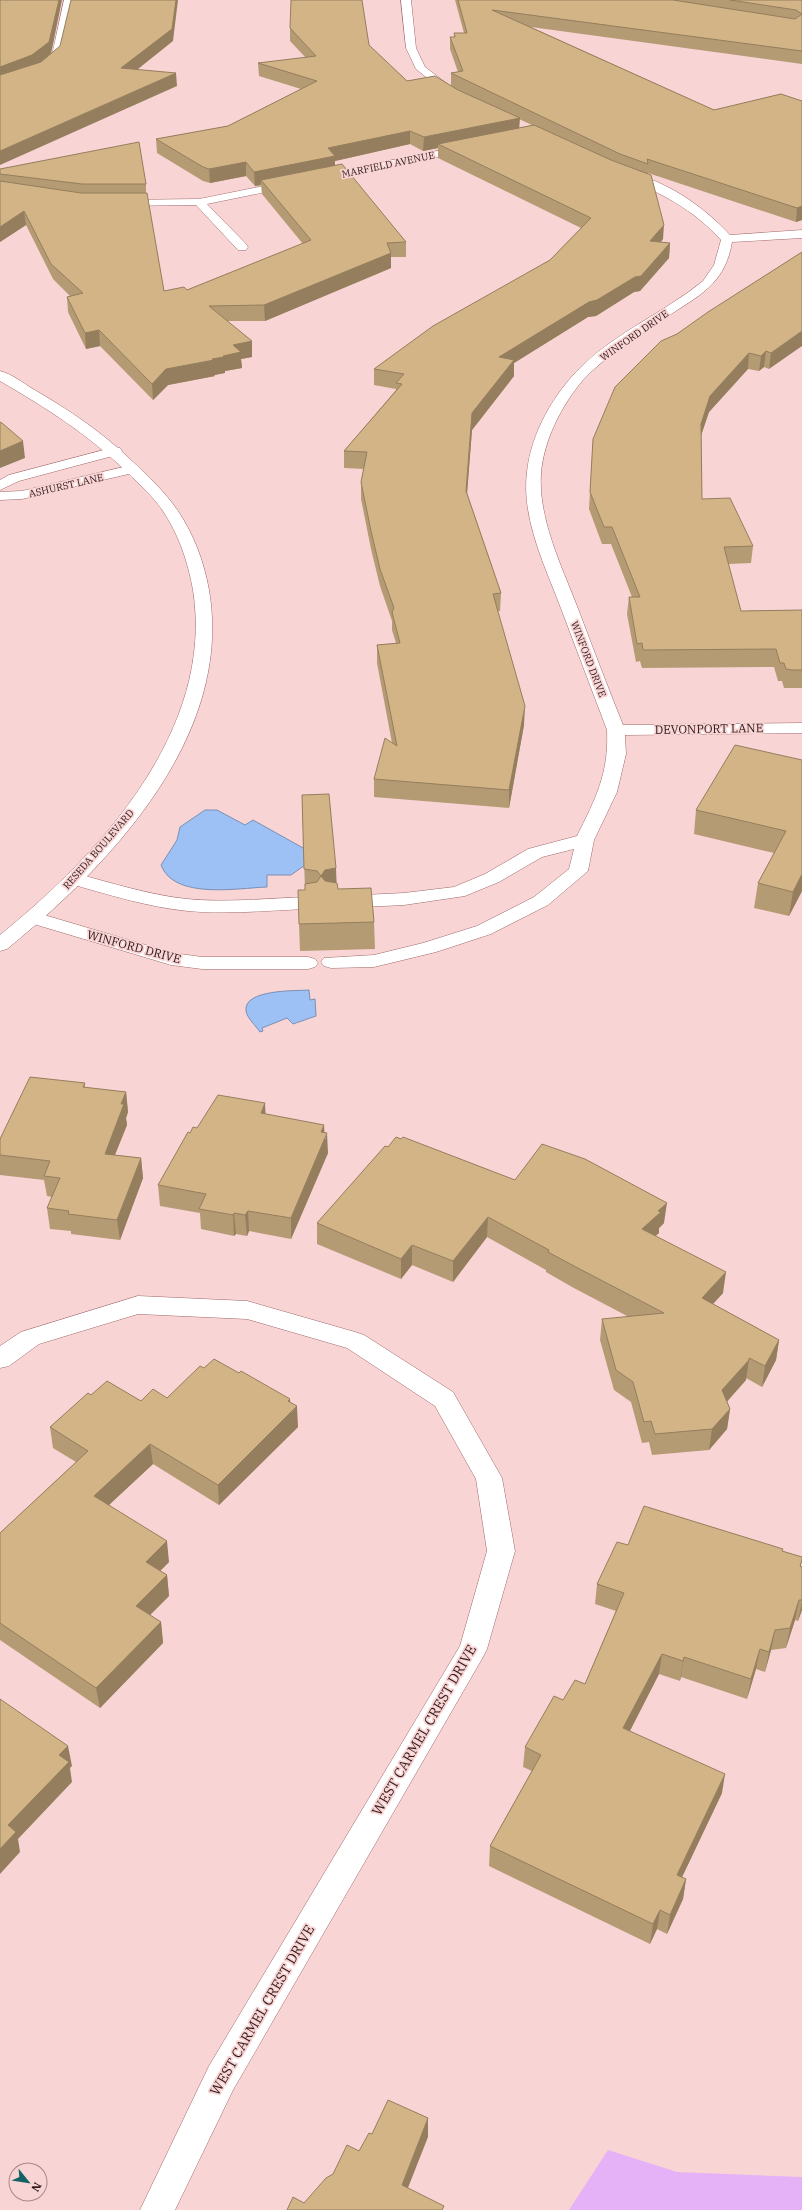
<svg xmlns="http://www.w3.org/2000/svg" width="802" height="2210" viewBox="0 0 802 2210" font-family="'IBM Plex Serif',serif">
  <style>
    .green { fill: #e5b2f7 }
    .water { fill: #9dc1f5; stroke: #7c8fb3 }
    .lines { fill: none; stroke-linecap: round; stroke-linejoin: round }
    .minor-casing { stroke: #9f696a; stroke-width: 1 }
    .major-casing { stroke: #9f696a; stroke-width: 1 }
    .minor { fill: #fff; fill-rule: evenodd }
    .major { fill: #fff; fill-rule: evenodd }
    .wall { fill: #b59b73; fill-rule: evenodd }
    .shaded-wall { fill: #947e5e }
    .building { fill: #d3b486; stroke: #947e5e }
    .labels { text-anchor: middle; stroke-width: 3.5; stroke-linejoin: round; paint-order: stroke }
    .far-street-label { font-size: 10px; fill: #2f191a; stroke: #f9d4d4 }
    .street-label { font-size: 12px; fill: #2f191a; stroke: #f9d4d4 }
    .near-street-label { font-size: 14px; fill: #2f191a; stroke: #f9d4d4 }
  </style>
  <rect width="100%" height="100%" fill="#f9d4d4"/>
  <path class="green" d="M608 2150 677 2172 802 2177V2210H569Z"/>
  <path class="water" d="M205 810H217L245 825 253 820 305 849V865L291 875H267V887C238 888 174 900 161 865L177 840 180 827Z
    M309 990 310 1000 315 999 316 1016 293 1024 287 1018 262 1028 263 1031 260 1032C256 1026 247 1018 246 1011 243 989 296 991 309 990Z"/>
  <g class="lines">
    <g class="minor-casing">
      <path id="minor" d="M64 0H74L60 58 42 73 0 88V82L34 69 52 55Z
        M401 0H411L416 48 425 67 458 92V96H450L416 69 406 48Z
        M467 145 471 146 472 148 471 150 207 204 246 244 248 247 246 250H238L196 205 119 206 113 203 119 200 199 199Z
        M627 172C667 181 703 206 730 235L802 230V238L732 242C725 285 698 296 665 318 637 338 606 355 583 380 562 405 544 439 541 473 538 518 561 565 577 606 592 646 607 685 623 725L802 723V733L625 735 626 754 617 792 594 840 588 871 548 905 491 934 436 952 374 967 331 968 324 966 321 962 324 958 374 955 423 943 477 926 534 897 569 869 574 849 542 857 499 882 465 896 404 905 342 908 335 906 332 902 335 898 342 896 404 893 454 887 485 874 528 849 577 836C596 798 609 773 607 730 592 690 577 651 562 611 546 568 521 519 527 472 531 433 554 393 582 366 617 332 665 312 703 281L714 265 721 240C693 209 661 193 623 177L621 175Z
        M115 447 120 448 122 451 120 454 19 481 0 490V480L9 475Z
        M132 465 137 466 139 469 137 472 22 499 0 500V492L22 491Z
        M74 873C112 883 149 895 187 899 228 903 269 898 310 897L317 899 320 903 317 907 310 909C270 910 229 915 188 911 147 907 107 894 67 883L64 879 67 875Z
        M34 912 173 953 202 957H308L315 959 318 963 315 967 308 969H202L171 965 27 922 24 918 27 914Z
        M138 1296 247 1301 355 1332 364 1335 453 1392 502 1478 515 1551 487 1649 483 1657 233 2090 175 2210H140L209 2066 460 1646 487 1551 476 1479 435 1406 347 1348 247 1319 138 1314 39 1344 9 1366 0 1368V1346L21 1332Z"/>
    </g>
    <g class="major-casing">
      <path id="major" d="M0 371C12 374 23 383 33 389 69 410 102 432 132 461 149 477 165 492 178 511 194 535 204 562 209 590 234 736 110 865 7 949L0 951V935C100 854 215 730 193 590 188 562 179 535 163 511 153 496 139 484 127 472 86 433 48 409 0 381Z"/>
    </g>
    <use href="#minor" class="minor"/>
    <use href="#major" class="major"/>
  </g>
  <path class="wall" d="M455 0H802V64L531 27 714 110 781 94 802 220 796 222 648 173 663 239 661 242 670 243 669 258 640 291 634 292 596 316 588 317 514 363V376L472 430 467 493 501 593 500 611H498L524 725 509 808 374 797V779L392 743 377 663V645L396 643 392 630V621L380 586 371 549 361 499V482L364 469 344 468V451L396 390V389L374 385V369L550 260 581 228 438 158V148L423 151 410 144 335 161V165L406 242V257H391V268L265 321H227L252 357 241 359 242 368 225 371V373L214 375 215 376 168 385 153 400 100 346 86 349 68 312 67 297 70 296 53 279 26 225 0 242V169L146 184V193L164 291 187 290 303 244 262 194 261 185 255 186 246 176 210 183 203 181 157 153 156 139 228 126 301 89 259 76 258 63 306 58 290 41V28L369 45 407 81 451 86V73L458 72 450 49V37H454V33H464ZM454 88 476 98 458 90ZM519 119 532 125 519 128Z
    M802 252 769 369 764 367 759 371 748 369 709 412 701 436 702 499 753 546 751 563 728 564 741 611 802 610V688H784L782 681H778L774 667 642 668 640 661 636 662 627 614 629 597H632L611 544H602L589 509 593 439 677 334Z
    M802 760V891L789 916 754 908 758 883 774 853 694 834 696 810Z
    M302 795 336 868V882L338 889 374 922 375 949 300 951 299 924 305 890Z
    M85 1083V1088L126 1092 128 1112 126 1118 127 1125 115 1155 141 1158 143 1178 120 1240 71 1234V1231L50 1229 47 1208 52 1197 47 1196 44 1180 0 1175V1139Z
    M266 1114 324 1133 328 1153 291 1239 249 1231 247 1236 236 1234 234 1236 201 1229 200 1213 160 1206 158 1185 190 1133 197 1128Z
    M388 1147 515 1180 664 1223 659 1228V1233L655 1236 723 1293 713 1304 779 1340 776 1360 762 1387 746 1378V1380L727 1402 730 1409 727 1429 709 1450 652 1455 649 1442 642 1443 631 1402 614 1390 600 1340 602 1319 629 1317 572 1287 546 1272V1270L487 1237 453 1282 412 1265 401 1279 317 1244V1223Z
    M204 1368 290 1402 298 1427 219 1505 153 1464 109 1505 169 1562 160 1571 167 1575 169 1596 150 1615 161 1622 163 1643 100 1708 0 1640V1533L76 1462 53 1448 50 1427 91 1395 141 1401 167 1398Z
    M628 1545 782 1551 802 1557 801 1566 802 1567V1610L798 1621 795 1620 786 1648 771 1650 765 1672 756 1669 747 1699 681 1677 680 1681 659 1674 630 1731 722 1793 682 1877 686 1879 683 1899 667 1934 657 1929 650 1944 489 1866 490 1846 532 1771 523 1767 525 1747 563 1700 585 1684 616 1611 595 1604 597 1584Z"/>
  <path class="shaded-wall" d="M59 0H62L51 54 33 68 0 80V67Z
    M176 0H178L173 41 123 81 121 68Z
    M176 73 177 86 0 165V151Z
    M520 118 519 131 438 144V148L423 151 424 137Z
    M410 131V144L335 161V169L261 180V185L255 186 254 172 328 148Z
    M246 162V176L210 183 209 169Z
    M802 206V220L796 222 797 208Z
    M24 211 26 225 0 242V227Z
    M664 225 663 239 649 255 650 241Z
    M670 243 669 258 640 291 634 292 596 316 588 317 514 363V376L472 430 466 507V491L472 413 499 357Z
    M391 253V268L265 321 264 305Z
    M99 330 100 346 86 349 85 333Z
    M802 331V346L769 369 771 353Z
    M252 341V357L241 359 242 368 225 371V373L214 375 215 376 168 385 153 400 152 384 166 369 212 359 223 356 233 345Z
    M766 351 764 367 759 371 761 356Z
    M749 353 748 369 709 412 699 441 701 424 710 396Z
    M23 441 25 458 0 468V451Z
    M525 706 524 725 509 808V790Z
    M336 868 337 894 321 876 325 870Z
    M802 874V891L789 916 793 892Z
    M126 1092 128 1112 126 1118 127 1125 107 1174 105 1154 121 1104Z
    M265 1103 266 1123 261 1113Z
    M324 1125 325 1140 327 1133 328 1153 291 1239V1218L321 1132Z
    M141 1158 143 1178 120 1240 117 1220Z
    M667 1203 664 1223 659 1228V1233L640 1250 642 1229 658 1211Z
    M248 1211 249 1231 247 1236 245 1215Z
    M234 1213 236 1234 234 1236 233 1215Z
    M488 1217 487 1237 453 1282V1261Z
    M412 1245V1265L401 1279V1259Z
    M726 1272 723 1293 700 1318 702 1298Z
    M779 1340 776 1360 762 1387 765 1366Z
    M749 1360 746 1380 719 1410 722 1390Z
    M290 1399 291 1413 297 1406 298 1427 219 1505 218 1485Z
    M730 1409 727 1429 709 1450 712 1429Z
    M150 1444 153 1464 97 1516 94 1496Z
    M167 1541 169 1562 148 1583 146 1562Z
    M167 1575 169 1596 139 1626 136 1606Z
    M799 1600 795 1620 786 1648 790 1628Z
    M802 1602V1610L798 1621Z
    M161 1622 163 1643 100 1708 96 1688Z
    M775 1630 771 1650 765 1672 769 1652Z
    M760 1649 756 1669 747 1699 751 1679Z
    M662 1654 659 1674 621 1748 623 1728Z
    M684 1657 681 1677 680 1681 683 1661Z
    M68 1746 72 1766 70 1768 72 1782 18 1839 20 1852 0 1874V1849L8 1825 59 1755Z
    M725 1774 722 1793 674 1894 677 1875Z
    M686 1879 683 1899 667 1934 670 1915Z
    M660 1910 657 1929 650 1944 653 1924Z
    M428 2118V2137L402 2203V2185Z"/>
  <path class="building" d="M0 0H59L49 42 32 55 0 67Z
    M71 0H176L172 29 121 68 176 73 0 151V75L41 62 60 46Z
    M291 0H362L369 45 407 81 435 76 458 90 520 118 424 137 410 131 328 148 335 156 254 172 246 162 209 169 203 167 156 139 228 126 317 81 258 63 316 56 290 28Z
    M458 0H673L795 19 802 14 796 10 730 0H802V51L492 10 714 110 781 94 802 101V206L797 208 647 159 648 164 620 154 451 73 463 71 450 37H455L454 33H467Z
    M534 125 611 160 651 175 664 225 650 241 670 243 641 276 635 277 597 300 589 302 499 357 514 360 472 413 466 491 501 593 493 594 525 706 509 790 374 779 385 738 397 746 377 645 400 643 392 612 394 608 380 569 371 531 361 482 367 452 344 451 402 384 396 383 404 374 374 369 433 326 550 260 591 218 438 144Z
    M139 142 146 184H82L0 174V169Z
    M342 164 406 242 387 243 391 253 264 305 209 306 252 341 233 345 241 352 223 356 224 357 212 359 214 360 166 369 152 384 99 330 85 333 67 297 83 293 51 264 24 211 0 227V181L81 193H147L164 291 184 287 187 290 311 240 261 180Z
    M802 252V331L771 353 766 351 761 356 749 353 710 396 701 424 702 499 730 498 753 546 724 547 741 611 802 610V670H792L786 669 784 663H780L776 649 643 650 642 643 637 644 629 597H640L612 527H604L590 492 593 439 615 387 661 341 677 334 708 312Z
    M0 422 2 423 23 441 0 451Z
    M735 745 802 760V874L793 892 758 883 786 831 696 810Z
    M329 794 336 868 325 870 321 876 325 881 337 883 338 889 371 888 374 922 299 924 298 890H305V884L317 882 321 876 317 871 304 869 302 795Z
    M30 1077 85 1083 83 1087 126 1092 121 1104H124L105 1154 141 1158 117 1220 68 1214 69 1211 47 1208 60 1178 44 1176 50 1161 0 1155V1139Z
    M218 1095 265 1103 261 1113 324 1125 321 1132 327 1133 291 1218 248 1211 245 1215 234 1213 233 1215 199 1209 206 1194 158 1185 188 1132 190 1133 193 1127 197 1128Z
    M396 1137 401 1139 403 1137 515 1180 542 1144 585 1159 667 1203 658 1211 661 1212 642 1229 726 1272 702 1298 779 1340 765 1366 749 1358V1360L722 1390 730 1409 712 1429 655 1434 651 1421 644 1422 633 1382 616 1370 602 1319 664 1313 574 1266 548 1252 549 1250 488 1217 453 1261 412 1245 401 1259 317 1223 385 1146 388 1147Z
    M214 1359 239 1373 241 1371 290 1399 288 1401 297 1406 218 1485 150 1444 94 1496 167 1541 146 1562 167 1575 136 1606 161 1622 96 1688 0 1623V1533L88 1451 50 1427 88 1393 91 1395 107 1381 141 1401 153 1389 167 1398 200 1366 204 1368Z
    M644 1506 783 1549 782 1551 802 1557V1560L800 1566 802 1567V1600H799L790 1628 775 1630 769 1652 760 1649 751 1679 684 1657 683 1661 662 1654 623 1728 725 1774 677 1875 686 1879 670 1915 660 1910 653 1924 490 1846 541 1755 525 1747 554 1696 563 1700 575 1680 585 1684 624 1593 597 1584 617 1542 628 1545Z
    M0 1699 68 1746 59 1755 69 1762 8 1825 16 1832 0 1849Z
    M388 2100 428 2118 402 2185 444 2206 442 2210H287L293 2197 304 2203 326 2178 333 2174 347 2145 359 2151 369 2133 372 2134Z"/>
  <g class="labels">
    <g class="far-street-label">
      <text transform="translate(388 164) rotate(-12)" y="4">MARFIELD AVENUE</text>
      <text transform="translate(634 335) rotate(-35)" y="4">WINFORD DRIVE</text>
      <text transform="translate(66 485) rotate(-13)" y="4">ASHURST LANE</text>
      <text transform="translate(589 659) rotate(69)" y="4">WINFORD DRIVE</text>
      <text transform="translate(98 849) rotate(-49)" y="4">RESEDA BOULEVARD</text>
    </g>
    <g class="street-label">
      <text transform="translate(709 729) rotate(-1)" y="4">DEVONPORT LANE</text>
      <text transform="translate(134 947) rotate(15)" y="4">WINFORD DRIVE</text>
    </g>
    <g class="near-street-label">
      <text transform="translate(424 1730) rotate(-60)" y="5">WEST CARMEL CREST DRIVE</text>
      <text transform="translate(262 2010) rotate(-60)" y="5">WEST CARMEL CREST DRIVE</text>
    </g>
  </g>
  <g transform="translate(28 2182) rotate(120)"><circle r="19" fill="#f9d4d4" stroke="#a8898a"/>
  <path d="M0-3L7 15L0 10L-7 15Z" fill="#136365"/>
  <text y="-6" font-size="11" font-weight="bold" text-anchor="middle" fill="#2f191a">N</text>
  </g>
</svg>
